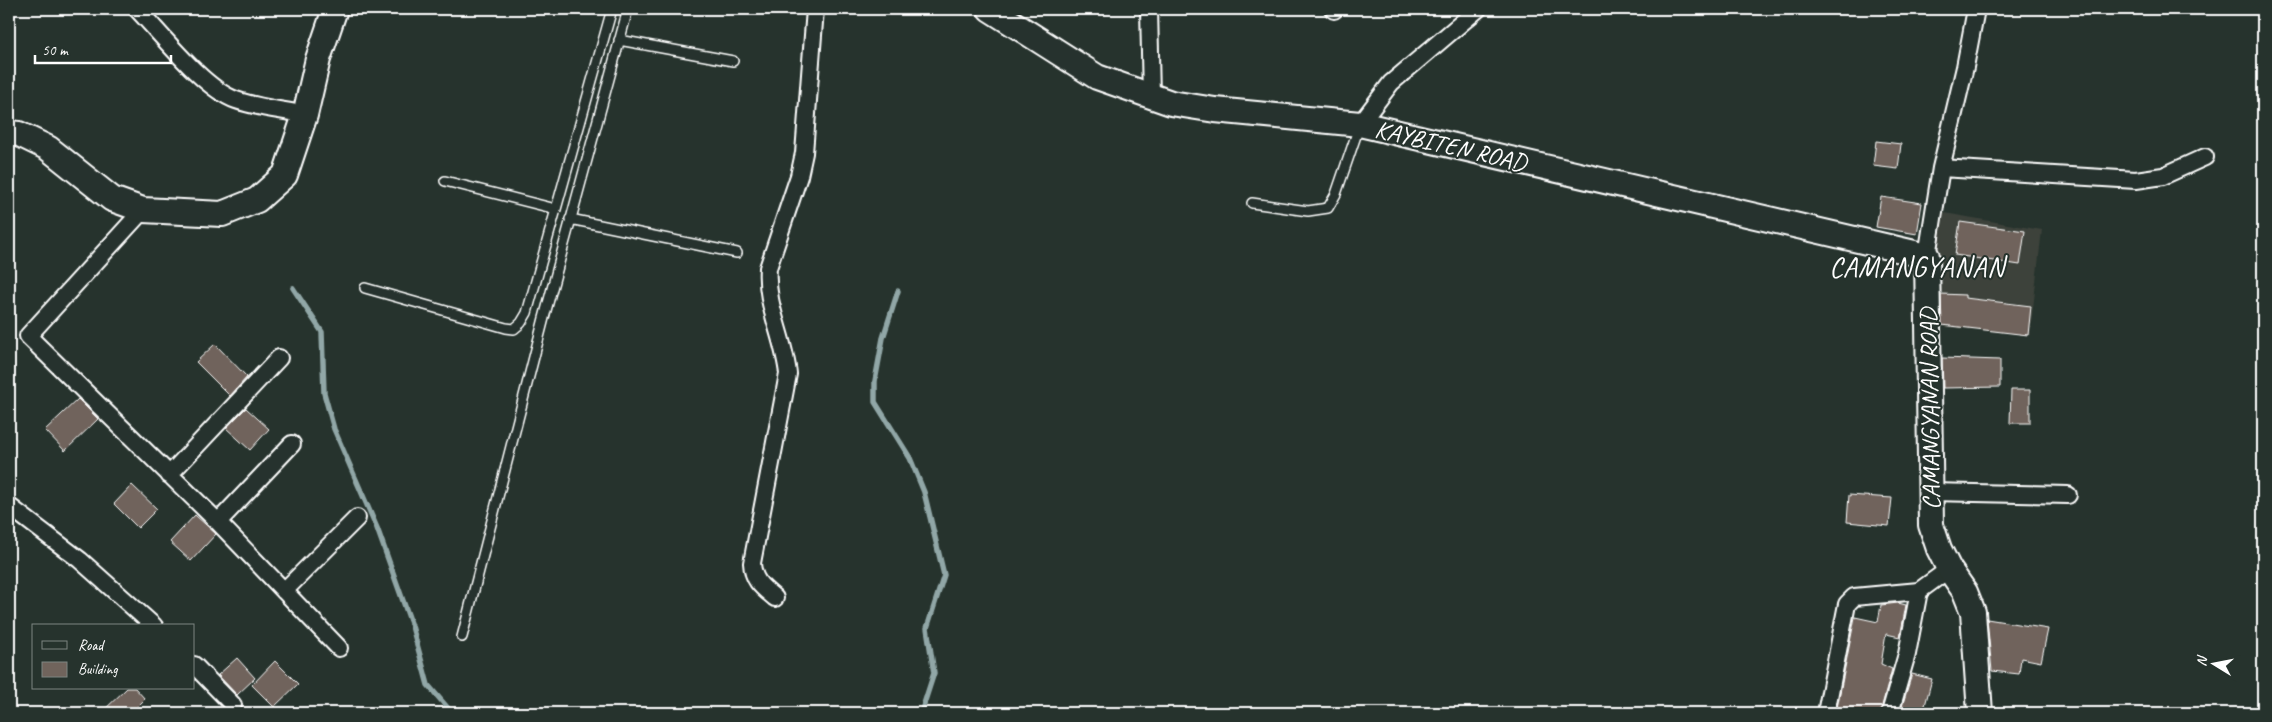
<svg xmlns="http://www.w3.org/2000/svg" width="2272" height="722" viewBox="0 0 2272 722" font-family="Caveat,sans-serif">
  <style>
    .built { fill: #3c423b }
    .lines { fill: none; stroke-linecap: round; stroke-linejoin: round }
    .stream { stroke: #91a7a7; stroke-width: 5.5 }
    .building { fill: #70645c; stroke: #fff }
    .lane-casing { stroke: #fff; stroke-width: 12 }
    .street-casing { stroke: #fff; stroke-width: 20 }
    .secondary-casing { stroke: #fff; stroke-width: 28 }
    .lane { stroke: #26332d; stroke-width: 9 }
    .street { stroke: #26332d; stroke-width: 16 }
    .secondary { stroke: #26332d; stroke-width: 24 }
    .labels { text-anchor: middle; stroke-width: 4; stroke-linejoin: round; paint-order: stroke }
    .street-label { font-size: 25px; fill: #fff; stroke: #26332d }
    .quarter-label { font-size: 28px; letter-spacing: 1px; fill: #fff; stroke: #26332d }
  </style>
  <rect width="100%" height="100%" fill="#26332d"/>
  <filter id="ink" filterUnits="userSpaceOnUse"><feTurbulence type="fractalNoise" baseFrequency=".02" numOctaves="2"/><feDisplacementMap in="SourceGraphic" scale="10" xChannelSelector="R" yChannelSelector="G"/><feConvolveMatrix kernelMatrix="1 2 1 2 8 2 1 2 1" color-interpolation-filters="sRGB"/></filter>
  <g filter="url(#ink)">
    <path class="built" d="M1939 212 2042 230 2030 335 1935 326Z"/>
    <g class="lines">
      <path class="stream" d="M293 288 322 332 324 393 334 429 377 528 412 626 428 685 452 713
        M898 291 883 338 875 381V402L910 458 924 492 944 575 927 628 934 673 921 713"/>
    </g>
    <path class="building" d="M1876 141 1901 144 1898 169 1873 166Z
      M1881 197 1922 203 1917 234 1876 227Z
      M1960 222 2025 231 2020 265 1955 255Z
      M1941 294 1965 295V298L2031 306 2028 335 1942 325Z
      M215 344 247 377 230 396 196 362Z
      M1942 358 2000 360V387L1943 388Z
      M2011 390H2030V423H2010Z
      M78 399 98 419 65 451 45 430Z
      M246 408 269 429 250 450 226 428Z
      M132 485 157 509 138 528 114 504Z
      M1849 495 1892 498 1889 526 1847 522Z
      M195 515 216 534 191 561 170 542Z
      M1898 603 1906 605 1900 637 1886 634 1881 664 1892 669 1880 713H1836L1855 617 1878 622 1881 605Z
      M1987 619 2048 629 2041 662 2021 658 2019 674 1992 671Z
      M237 658 255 678 237 695 218 675Z
      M275 661 298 684 274 707 252 685Z
      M1912 674 1932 679 1923 713H1900Z
      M127 688H135L145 699 131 713H101Z"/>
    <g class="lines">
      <g class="lane-casing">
        <path id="lane" d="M619 40 733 61
          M445 181 556 209
          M1252 203 1308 211 1328 208 1336 194 1360 124
          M570 219 737 253
          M365 288 506 328 514 329 521 323 527 313 612 9
          M462 637 544 318 628 9"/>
      </g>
      <g class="street-casing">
        <path id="street" d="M137 9C162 35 204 89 236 100 258 108 283 110 305 115
          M1149 9 1151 96
          M1333 9 1334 10
          M1360 124 1391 83 1478 9
          M1941 168 2136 180 2163 176 2205 157
          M143 210 28 336 218 522 339 648
          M1927 256 1941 168 1965 67 1976 9
          M169 475 279 358
          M1931 492 2068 495
          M9 506 80 560 154 626
          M218 522 292 444
          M284 591 357 518
          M775 598C762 587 753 581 752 563L788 374C784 337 765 305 768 268L799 176 804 153 815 9
          M194 665 233 705
          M1826 713 1847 604 1854 597 1919 591 1949 569
          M1890 713 1907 654 1919 591"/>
      </g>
      <g class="secondary-casing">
        <path id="secondary" d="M990 9 1097 77 1171 103 1215 110 1360 124 1927 256 1931 525 1939 549 1949 569 1965 592 1973 612 1980 713
          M9 133 19 134 48 148 112 199 143 210 222 214 257 200 285 175 305 115 318 59 335 9"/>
      </g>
      <use href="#lane" class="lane"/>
      <use href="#street" class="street"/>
      <use href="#secondary" class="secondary"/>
    </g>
  </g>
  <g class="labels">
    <g class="street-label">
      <text transform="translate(1451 145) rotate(13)" y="9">KAYBITEN ROAD</text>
      <text transform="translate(1929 409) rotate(-91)" y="9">CAMANGYANAN ROAD</text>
    </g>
    <g class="quarter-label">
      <text x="1917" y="276">CAMANGYANAN</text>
    </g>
  </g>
  <rect width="2272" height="722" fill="none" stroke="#26332d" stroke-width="30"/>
  <rect x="15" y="15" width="2242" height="692" fill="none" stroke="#fff" stroke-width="2" filter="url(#ink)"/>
  <rect x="32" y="624" width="162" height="65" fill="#26332d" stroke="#7d8581"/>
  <rect x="42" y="641" width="25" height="8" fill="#26332d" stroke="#7d8581"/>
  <text x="78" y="650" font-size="15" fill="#ffffff">Road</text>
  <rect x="42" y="662" width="25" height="15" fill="#70645c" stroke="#7d8581"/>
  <text x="78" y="674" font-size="15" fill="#ffffff">Building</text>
  <g transform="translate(2214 664) rotate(280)" stroke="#26332d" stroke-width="4" paint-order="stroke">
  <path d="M0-4L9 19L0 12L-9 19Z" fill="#ffffff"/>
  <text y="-8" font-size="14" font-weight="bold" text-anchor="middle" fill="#ffffff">N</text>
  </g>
  <path d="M35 55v8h136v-8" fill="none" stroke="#ffffff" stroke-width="2.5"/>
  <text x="42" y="55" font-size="15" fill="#ffffff" stroke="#26332d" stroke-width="4" paint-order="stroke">50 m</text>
</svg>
